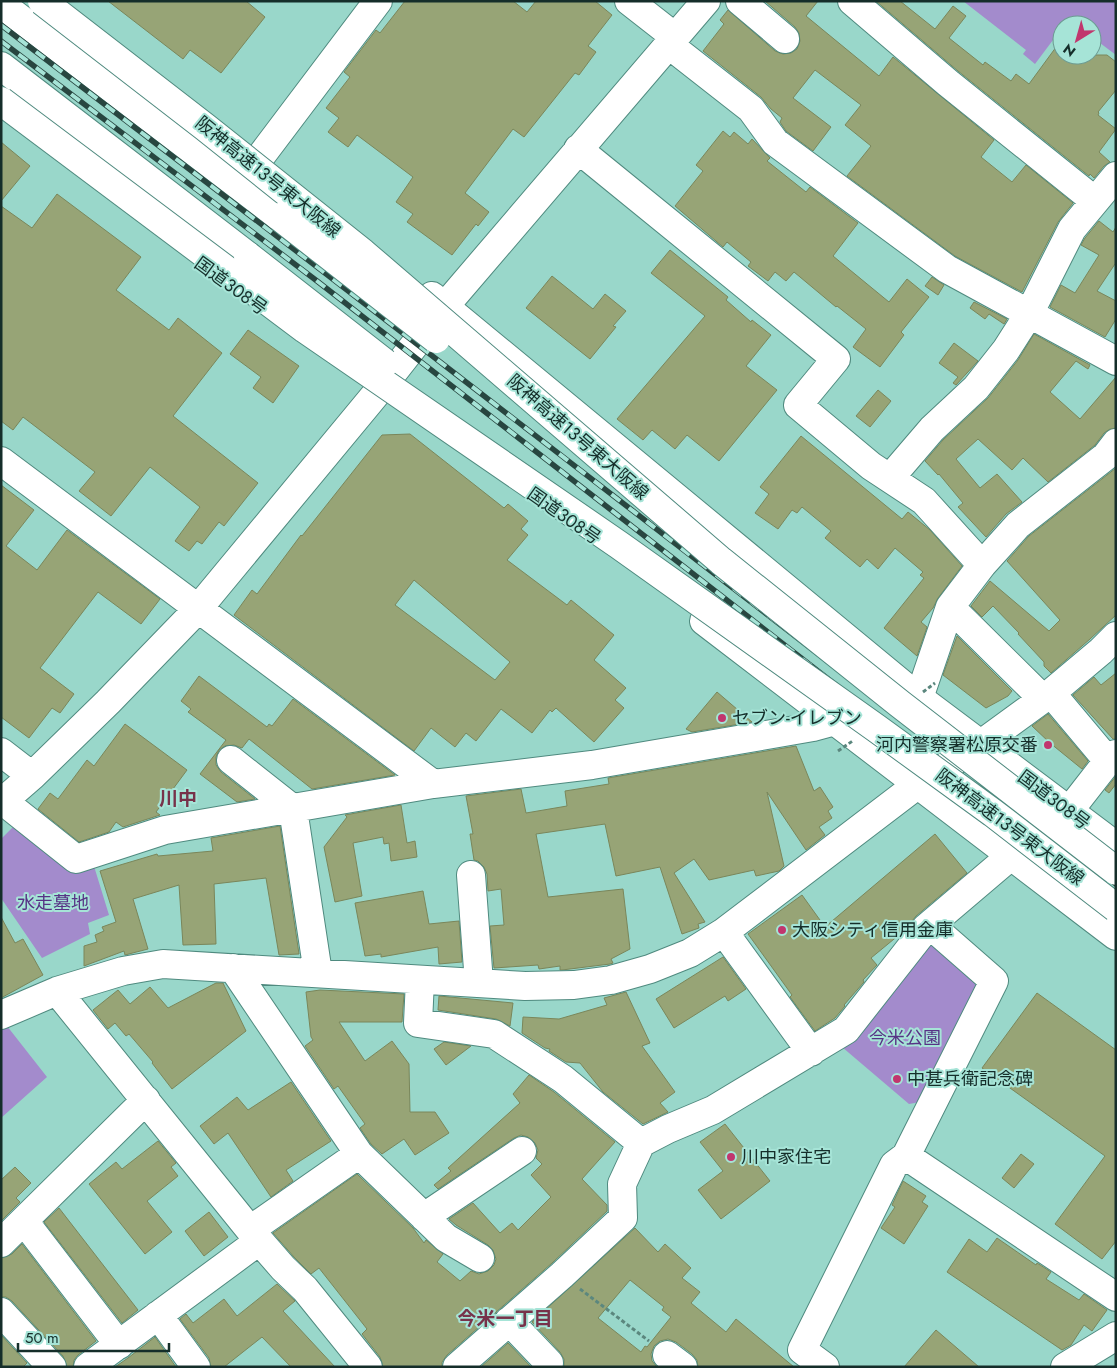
<svg xmlns="http://www.w3.org/2000/svg" width="1117" height="1368" viewBox="0 0 1117 1368" font-family="Jost,'Noto Sans JP',sans-serif">
  <style>
    .green { fill: #a38bcc }
    .building { fill: #97a476; stroke: #7a865a; fill-rule: evenodd }
    .lines { fill: none; stroke-linecap: round; stroke-linejoin: round }
    .minor-casing { stroke: #4f8a7f; stroke-width: 30 }
    .highway-casing { stroke: #4f8a7f; stroke-width: 30 }
    .path { stroke: #5b877e; stroke-width: 3; stroke-dasharray: 4 2.5; stroke-linecap: butt }
    .minor { stroke: #fff; stroke-width: 28 }
    .highway { stroke: #fff; stroke-width: 28 }
    .rail-casing { stroke: #284640; stroke-width: 5.5 }
    .rail { stroke: #a6e4d7; stroke-width: 4; stroke-dasharray: 11; stroke-linecap: butt }
    .highway-bridge-casing { stroke: #4f8a7f; stroke-width: 30; stroke-linecap: butt }
    .path-bridge { stroke: #5b877e; stroke-width: 3; stroke-dasharray: 4 2.5; stroke-linecap: butt }
    .highway-bridge { stroke: #fff; stroke-width: 28 }
    .poi-dot { fill: #c1366e; stroke: #a6e4d7; stroke-width: 2 }
    .labels { text-anchor: middle; stroke-width: 4; stroke-linejoin: round; paint-order: stroke }
    .street-label { font-size: 18px; fill: #152e2a; stroke: #a6e4d7 }
    .poi-label { font-size: 18px; fill: #152e2a; stroke: #a6e4d7; text-anchor: start }
    .park-label { font-size: 18px; fill: #573385; stroke: #a6e4d7 }
    .neighbourhood-label { font-size: 19px; font-weight: bold; fill: #77324a; stroke: #a6e4d7 }
  </style>
  <rect width="100%" height="100%" fill="#99d7ca"/>
  <path class="green" d="M963 1H1116V55L1092 37V25H1077L1069 19 1064 25H1062V28L1035 64 1023 54 1026 50Z
    M16 824 93 863 109 915 88 923 90 934 42 958 1 898V839Z
    M925 939 983 984 920 1102 909 1104 842 1047Z
    M7 1026 47 1077 1 1118V1029Z"/>
  <path class="building" d="M108 1H246L265 17 221 73 190 50 183 59Z
    M405 1H513L527 12 536 1H595L612 15 588 46 596 52 579 75 575 73 524 137 513 129 465 193 489 212 478 226 476 224 452 255 407 222 413 214 396 202 413 177 357 135 348 147 328 132 339 118 326 108 350 77 344 72 376 30 380 33Z
    M765 1H818L806 16 879 76 893 57 994 140 981 157 1012 182 1026 165 1073 203 1058 222 1022 292 955 256 847 176 871 146 845 125 861 105 815 70 793 98 831 127 813 151 786 131 780 122 782 118 771 109 761 97 703 51 724 24 720 20 728 10 775 51 783 54 791 53 797 49 800 41 799 33 795 27Z
    M876 1H900L935 29 953 6 966 16 949 38 983 65 985 62 1011 81 1016 74 1029 84 1062 39V55H1107L1116 62V90L1098 112 1099 113 1098 115 1116 129 1099 152 1110 162 1104 166 1094 178 1090 174 1089 176 958 71Z
    M723 131 730 137 734 132 748 144 752 139 770 158 767 161 806 192 810 187 858 223 833 256 889 302 907 279 929 297 901 332 904 335 880 367 853 347 866 329 837 306 836 307 794 272 786 281 775 272 768 281 748 266 751 262 727 242 723 247 675 206 703 171 696 165Z
    M1 142 30 166 1 201Z
    M57 194 141 257 116 290 169 330 178 318 222 353 173 416 258 483 224 526 219 522 202 544 197 541 189 551 175 541 200 507 150 467 111 516 79 491 95 472 23 417 13 430 1 421V206L32 228Z
    M1099 221 1113 232 1116 227V264H1115L1097 291 1116 301V319L1105 337 1050 307 1061 285 1075 293 1099 255 1081 245 1085 238Z
    M670 250 728 297 726 300 751 322 752 320 771 335 746 366 777 390 719 461 687 435 675 449 652 430 643 440 617 419 705 316 651 273Z
    M552 276 593 309 605 294 626 311 613 326 616 327 590 359 526 308Z
    M932 277 944 285 938 295 925 286Z
    M974 302 1007 319 1004 324 989 314 985 319 970 308Z
    M248 330 299 366 273 403 253 388 261 377 230 354Z
    M1034 334 1090 365 1088 369 1076 361 1050 392 1080 419 1116 377V428L1110 429 1104 433 1095 445 1048 482 1023 458 1012 470 978 439 956 459 980 488 997 474 1022 502 1006 514 986 537 958 507 963 503 939 474 938 475 925 461 943 440 988 398 1018 360Z
    M954 343 978 361 956 385 953 383 958 377 939 363Z
    M878 390 891 401 870 427 856 416Z
    M410 434 504 508 508 504 528 521 521 529 528 535 507 560 567 605 571 600 614 635 594 660 626 688 615 700 624 708 594 742 556 708 552 712 550 710 532 733 501 709 476 741 466 733 455 747 431 728 414 751 234 615 252 590 257 594 301 535 302 536 382 435ZM414 580 510 662 495 680 395 605Z
    M801 436 902 519 908 512 930 530 962 566 938 598 933 608 921 622 927 627 917 656 884 628 924 578 920 575 923 572 895 548 878 569 867 559 860 567 825 538 831 531 802 507 797 513 792 510 778 529 755 513 769 494 760 487Z
    M1116 468V615L1090 639 1051 673 1044 666V662L1018 634 1019 633 993 606 982 617 971 606 990 581 1049 631 1060 620 1007 561 1029 536Z
    M1 485 34 510 6 546 37 570 67 530 160 599 141 624 98 592 40 668 74 694 60 713 52 708 29 738 1 717Z
    M957 636 1012 691 1008 696 986 708 943 675Z
    M1116 673V739H1113L1073 695 1094 677 1101 685Z
    M199 676 267 727 269 724 272 726 293 699 395 775 312 789 249 739 242 748 234 745 225 746 219 750 216 757V765L221 772 255 799 237 802 200 774 226 740 188 712 191 709 181 701Z
    M717 692 752 722 692 732 686 729Z
    M1048 714 1088 761 1082 769 1050 743 1032 726Z
    M125 724 187 770 156 812 160 815 123 827 116 822 109 832 79 842 38 809 50 793 58 799 87 760 94 766Z
    M796 746 814 791 820 787 833 807 828 811 832 818 819 827 825 835 806 850 767 792 784 866 779 871 756 876 754 870 709 880 694 859 674 873 705 922 698 924 699 928 682 934 660 867 616 876 605 824 536 834 548 897 623 889 630 949 611 959 613 963 610 964 562 970H560V966L539 969 538 965 494 968 490 926 504 925 501 889 488 891 487 874 484 867 478 861 474 860 470 834H473L466 796 521 789 526 813 567 806 565 791 609 784 608 778Z
    M1116 776V784L1109 793 1105 790Z
    M401 805 407 843 415 841 417 857 391 861 389 843 384 844 383 837 353 843 362 896 335 902 324 847 347 817 345 815Z
    M280 826 299 954 279 955 266 878 214 884 216 944 183 945 179 885 133 899 148 949 125 955 124 951 84 966V946L97 942 95 935 104 931 102 927 116 922 100 871 157 854 158 856 213 851 211 838Z
    M935 834 967 873 916 916 905 930 871 958 877 965 863 980 864 982 844 1005 845 1006 835 1018 815 1031 790 997 792 995 748 934 802 895 825 927Z
    M423 891 429 924 459 921 462 962 439 964 438 947 381 957V954L365 956 355 903Z
    M1 917 15 943 23 939 43 975 1 998Z
    M723 957 746 989 728 1001 725 996 674 1028 656 999Z
    M216 983H223L246 1031 172 1089 152 1063 153 1062 129 1034 126 1036 115 1023 108 1029 93 1010 118 990 130 1004 150 987 168 1008Z
    M320 990 404 994 402 1022H339L365 1061 392 1041 409 1064 410 1112H435L449 1133 415 1155 404 1139 382 1154 371 1144 360 1128 365 1124 338 1086 334 1089 305 1046 313 1040 311 1037 306 992Z
    M626 992 650 1043 642 1046 675 1092 660 1103 668 1112 643 1124 603 1092 580 1063 566 1062 549 1051 550 1049 545 1048 522 1033 523 1017 559 1019 607 1005 604 998Z
    M1037 993 1116 1050V1241L1102 1259 1055 1224 1105 1156 982 1068Z
    M439 996 513 1003 510 1026 496 1019 438 1010Z
    M444 1042 471 1046 446 1065 434 1049Z
    M529 1075 554 1092 615 1142 582 1179 607 1205V1211L552 1263 447 1355 442 1362V1367H383L380 1357 362 1334 367 1329 319 1268 311 1274 294 1257 273 1233 357 1174 413 1228 424 1243 426 1240 443 1254 437 1262 460 1281 471 1271 479 1274 488 1271 494 1265 496 1259 493 1250 488 1245 456 1225 449 1219 473 1203 500 1233 512 1223 518 1230 551 1197 531 1175 542 1164 536 1158 538 1150 535 1143 528 1137 521 1135 514 1138 438 1189 434 1185 451 1171 448 1168 520 1103 513 1094Z
    M291 1082 331 1141 286 1170 293 1181 271 1197 228 1133 214 1144 200 1126 237 1097 248 1110Z
    M725 1124 770 1181 721 1219 698 1190 723 1171 700 1142Z
    M158 1141 176 1163 171 1167 178 1176 147 1201 172 1232 145 1254 89 1184 116 1162 122 1169Z
    M1021 1154 1034 1164 1014 1188 1002 1178Z
    M15 1167 31 1183 16 1198 20 1202 1 1221V1180Z
    M903 1181 926 1196 922 1202 928 1206 904 1244 881 1228 895 1207 892 1205Z
    M59 1208 138 1310 122 1323 44 1222Z
    M209 1212 228 1237 204 1256 185 1231Z
    M635 1228 658 1252 665 1244 691 1268 682 1278 700 1292 691 1303 726 1332 736 1319 794 1367H698L697 1360 692 1354 676 1342 668 1339 660 1341 654 1346 651 1354 652 1361 657 1367H564V1359L560 1352 532 1322ZM630 1280 664 1307 662 1310 671 1317 647 1347 645 1346 641 1352 598 1318Z
    M997 1238 1036 1265 1037 1263 1051 1272 1046 1279 1079 1300 1084 1294 1107 1310 1092 1331 1084 1325 1071 1345 1062 1350 947 1272 969 1239 987 1252Z
    M22 1244 96 1341 78 1355 74 1360 73 1367H67L63 1356 12 1301 6 1297H1V1258L12 1254Z
    M277 1284 295 1301 283 1311 335 1367H291L262 1337 224 1367H211L209 1358 180 1319 186 1314 193 1323 224 1299 237 1316Z
    M936 1330 979 1367H904Z
    M1 1335 27 1363 23 1367H1Z
    M155 1337 176 1367H115L128 1358Z
    M508 1343 531 1367H481Z"/>
  <g class="lines">
    <g class="minor-casing">
      <path id="minor" d="M629 1 675 37
        M740 1 785 39
        M852 1 948 83 1095 201
        M668 44 751 109 775 142 947 269 1116 361
        M578 149 836 359 798 405 871 466 924 501 982 565
        M261 156 378 1
        M1 461 433 784
        M890 478 932 429 976 388 1006 350 1029 314 1072 229 1116 176
        M950 607 1043 699
        M1051 693 1108 761
        M919 698 950 607 982 565 1018 525 1106 456 1116 443
        M1 752 32 776
        M231 760 293 809 318 973
        M3 801 76 859 165 830 433 784 592 765 813 727 835 721
        M1 803 32 776 108 702 197 610 380 389 445 306 706 1
        M1069 811 1108 761 1116 754
        M471 875 479 983
        M930 925 994 981 906 1156 1116 1297
        M724 932 811 1052
        M420 980 418 1023 494 1034 563 1079 641 1143
        M57 991 250 1230 359 1154 233 968
        M1 1015 57 991 123 971 163 964 525 986 574 985 611 980 650 969 690 953 724 932 917 785 981 744 1051 693 1101 651 1116 636
        M359 1154 446 1238 480 1258
        M424 1217 522 1151
        M24 1221 119 1345
        M250 1230 283 1268 305 1289 368 1367
        M1 1243 146 1100
        M1 1312 52 1367
        M158 1315 196 1367
        M509 1321 549 1363
        M667 1355 683 1367
        M88 1367 259 1241
        M457 1367 562 1275 623 1218 622 1184 641 1143 668 1129 713 1110 846 1030 926 928 1012 855
        M825 1367 802 1350 894 1165 906 1156
        M1065 1367 1116 1336"/>
    </g>
    <g class="highway-casing">
      <path id="highway" d="M1 4 280 217
        M1 66 248 256
        M432 296 919 698 1116 846
        M704 621 1116 936"/>
    </g>
    <path class="path" d="M580 1289 649 1341"/>
    <use href="#minor" class="minor"/>
    <use href="#highway" class="highway"/>
    <g class="rail-casing">
      <path id="rail" d="M1 25 325 273 1116 884
        M1 41 317 281 1116 903"/>
    </g>
    <use href="#rail" class="rail"/>
    <g class="highway-bridge-casing">
      <path id="highway-bridge" d="M42 1 205 127 363 253 721 561 900 704 1116 871
        M1 101 305 329 619 545 876 728 993 813 1116 908
        M280 217 436 339
        M248 256 385 363"/>
    </g>
    <path class="path-bridge" d="M923 692 935 683
      M838 751 854 740"/>
    <use href="#highway-bridge" class="highway-bridge"/>
  </g>
  <g class="poi-dot">
    <circle cx="722" cy="718" r="5"/>
    <circle cx="1048" cy="745" r="5"/>
    <circle cx="782" cy="930" r="5"/>
    <circle cx="897" cy="1079" r="5"/>
    <circle cx="731" cy="1157" r="5"/>
  </g>
  <g class="labels">
    <g class="street-label">
      <text transform="translate(268 177) rotate(39)" y="6">阪神高速13号東大阪線</text>
      <text transform="translate(231 286) rotate(36)" y="6">国道308号</text>
      <text transform="translate(578 437) rotate(41)" y="6">阪神高速13号東大阪線</text>
      <text transform="translate(564 516) rotate(35)" y="6">国道308号</text>
      <text transform="translate(1054 800) rotate(37)" y="6">国道308号</text>
      <text transform="translate(1010 827) rotate(37)" y="6">阪神高速13号東大阪線</text>
    </g>
    <g class="poi-label">
      <text x="732" y="724">セブン-イレブン</text>
      <text x="1038" y="751" text-anchor="end">河内警察署松原交番</text>
      <text x="792" y="936">大阪シティ信用金庫</text>
      <text x="907" y="1085">中甚兵衛記念碑</text>
      <text x="741" y="1163">川中家住宅</text>
    </g>
    <g class="park-label">
      <text x="53" y="909">水走墓地</text>
      <text x="905" y="1044">今米公園</text>
    </g>
    <g class="neighbourhood-label">
      <text x="178" y="805">川中</text>
      <text x="505" y="1325">今米一丁目</text>
    </g>
  </g>
  <rect width="1117" height="1368" fill="none" stroke="#152e2a" stroke-width="5"/>
  <g transform="translate(1077 40) rotate(217)"><circle r="24" fill="#a6e4d7" stroke="#6c9b92"/>
  <path d="M0-4L9 19L0 12L-9 19Z" fill="#c1366e"/>
  <text y="-8" font-size="14" font-weight="bold" text-anchor="middle" fill="#152e2a">N</text>
  </g>
  <path d="M18 1343v8h151v-8" fill="none" stroke="#152e2a" stroke-width="2.5"/>
  <text x="25" y="1343" font-size="15" fill="#152e2a" stroke="#a6e4d7" stroke-width="4" paint-order="stroke">50 m</text>
</svg>
